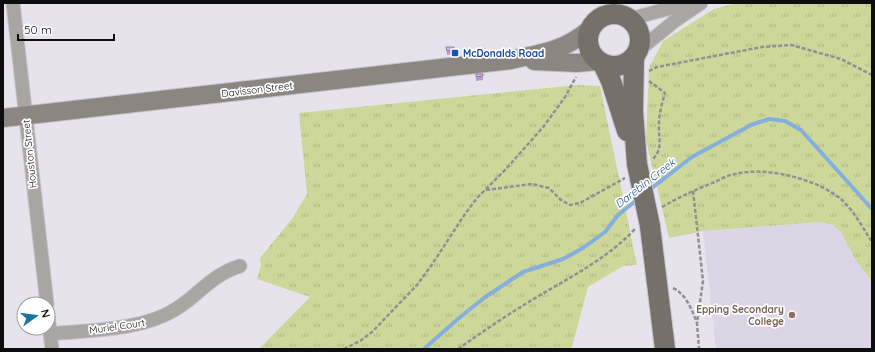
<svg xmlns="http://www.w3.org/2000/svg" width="875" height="352" viewBox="0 0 875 352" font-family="Quicksand,sans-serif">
<defs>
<pattern id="park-tufts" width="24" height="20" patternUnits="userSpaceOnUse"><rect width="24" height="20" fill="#ccd799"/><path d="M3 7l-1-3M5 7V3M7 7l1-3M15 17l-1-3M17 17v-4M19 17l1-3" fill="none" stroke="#aeb783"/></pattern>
</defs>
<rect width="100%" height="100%" fill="#e7e3ed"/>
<path fill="#dcd5e5" d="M 821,222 L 833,225 L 841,232 L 872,281 L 872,349 L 716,349 L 703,231 Z"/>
<path fill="url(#park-tufts)" d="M 737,3 L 872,3 L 872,281 L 857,262 L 841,232 L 833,225 L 821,222 L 703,231 L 669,238 L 646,140 L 649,68 L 663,41 L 714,9 Z
M 577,85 L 600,86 L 637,265 L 623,266 L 588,287 L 572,347 L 569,349 L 259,349 L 310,297 L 257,279 L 261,265 L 260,258 L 292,219 L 307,194 L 299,113 Z"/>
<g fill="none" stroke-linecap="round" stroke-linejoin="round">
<path stroke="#86afdf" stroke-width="4" d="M 648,191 L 692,157 L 751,125 L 769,119 L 785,121 L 801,130 L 872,209
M 424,349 L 459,318 L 484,298 L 523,272 L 563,259 L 583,248 L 605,232 L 618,215 L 638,199"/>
<g stroke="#c4c1c9" stroke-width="15">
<path id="street" d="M 13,3 L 47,304
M 630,19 L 689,3
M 639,50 L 676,20 L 701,3
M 48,316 L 52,349
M 50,334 C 90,330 141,331 176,309 C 200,294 211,275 240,266"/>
</g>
<g stroke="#c4c1c9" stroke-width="20">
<path id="secondary" d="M 534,61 L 577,63 L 598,61
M 3,118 L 511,60 C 543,53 564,51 590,29"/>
</g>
<g stroke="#c4c1c9" stroke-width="22">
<path id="primary" d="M588 40a26 26 0 1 1 52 0a26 26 0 1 1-52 0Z
M 634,58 L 633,111 L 637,164
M 603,64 L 611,81 L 627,131
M 650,226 L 665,349"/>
</g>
<path stroke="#918e95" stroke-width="2.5" stroke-dasharray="4 2" stroke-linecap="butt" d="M 649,71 L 657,67 L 762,47 L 791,45 L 841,59 L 872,75
M 649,81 L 665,93 C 662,103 659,114 659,124 C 658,139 664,148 652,160
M 486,190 L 532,184 L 549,188 L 561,200 L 570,205 L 580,203 L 625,178
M 693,191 L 703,281 L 697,323 L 699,349
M 662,207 C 679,197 697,189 715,182 C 721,179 728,175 735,174 C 766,166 818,179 842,200 C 854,211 863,228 872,242
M 673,288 C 686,294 692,310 697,323
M 344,349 L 360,341 L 372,332 L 417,285 L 431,266 L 465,214 L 477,198 L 506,169 L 544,126 L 565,97 L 576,77
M 458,349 C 482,332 507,315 532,300 C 568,278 606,260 635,229"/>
<use href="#street" stroke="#a8a5a2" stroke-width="13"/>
<use href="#secondary" stroke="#8b8681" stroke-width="18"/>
<use href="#primary" stroke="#76706a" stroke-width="20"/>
<g stroke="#c4c1c9" stroke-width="22" stroke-linecap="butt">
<path id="primary-bridge" d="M 637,164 L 650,226"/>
</g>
<use href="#primary-bridge" stroke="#76706a" stroke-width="20"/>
</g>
<path fill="#b49dcd" d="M 446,47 L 454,47 L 454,54 L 447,55 Z
M 476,74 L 483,76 L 483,80 L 476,81 Z"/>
<path fill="#d1b6ee" stroke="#927fa7" d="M 446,47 L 454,47 L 454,50 L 447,51 Z
M 476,74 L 483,74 L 483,76 L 476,77 Z"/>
<rect fill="#1a4fb4" stroke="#fff" stroke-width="1.5" x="451" y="49" width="8" height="8" rx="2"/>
<circle fill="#8d6e63" stroke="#fff" stroke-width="1.5" cx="792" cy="315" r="4"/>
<g text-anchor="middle" stroke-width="3.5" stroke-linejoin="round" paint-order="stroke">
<g font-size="10" font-weight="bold" fill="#164399" stroke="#fff" text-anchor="start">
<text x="463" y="57">McDonalds Road</text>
</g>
<g font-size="10" fill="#0d0c0f" stroke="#fff">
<text transform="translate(257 89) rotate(-7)" y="4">Davisson Street</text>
<text transform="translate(29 154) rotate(-96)" y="4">Houston Street</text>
<text transform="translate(117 326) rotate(-8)" y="4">Muriel Court</text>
</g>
<g font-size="10" font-weight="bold" fill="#785e54" stroke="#fff" text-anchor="end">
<text x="784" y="313">Epping Secondary<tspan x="784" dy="12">College</tspan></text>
</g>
<g font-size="11" font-style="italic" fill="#134e88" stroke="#fff">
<text transform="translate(645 183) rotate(-38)" y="4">Darebin Creek</text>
</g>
</g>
<rect width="875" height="352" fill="none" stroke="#0d0c0f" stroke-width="8"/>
<g transform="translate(36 316) rotate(76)"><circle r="19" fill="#ffffff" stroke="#9e9e9f"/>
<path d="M0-3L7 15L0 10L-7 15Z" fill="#1674a2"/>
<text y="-6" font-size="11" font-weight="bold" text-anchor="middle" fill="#0d0c0f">N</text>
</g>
<path d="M18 34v6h96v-6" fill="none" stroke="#0d0c0f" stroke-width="2"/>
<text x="24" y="34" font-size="12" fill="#0d0c0f" stroke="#ffffff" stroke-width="3" paint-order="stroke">50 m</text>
</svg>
